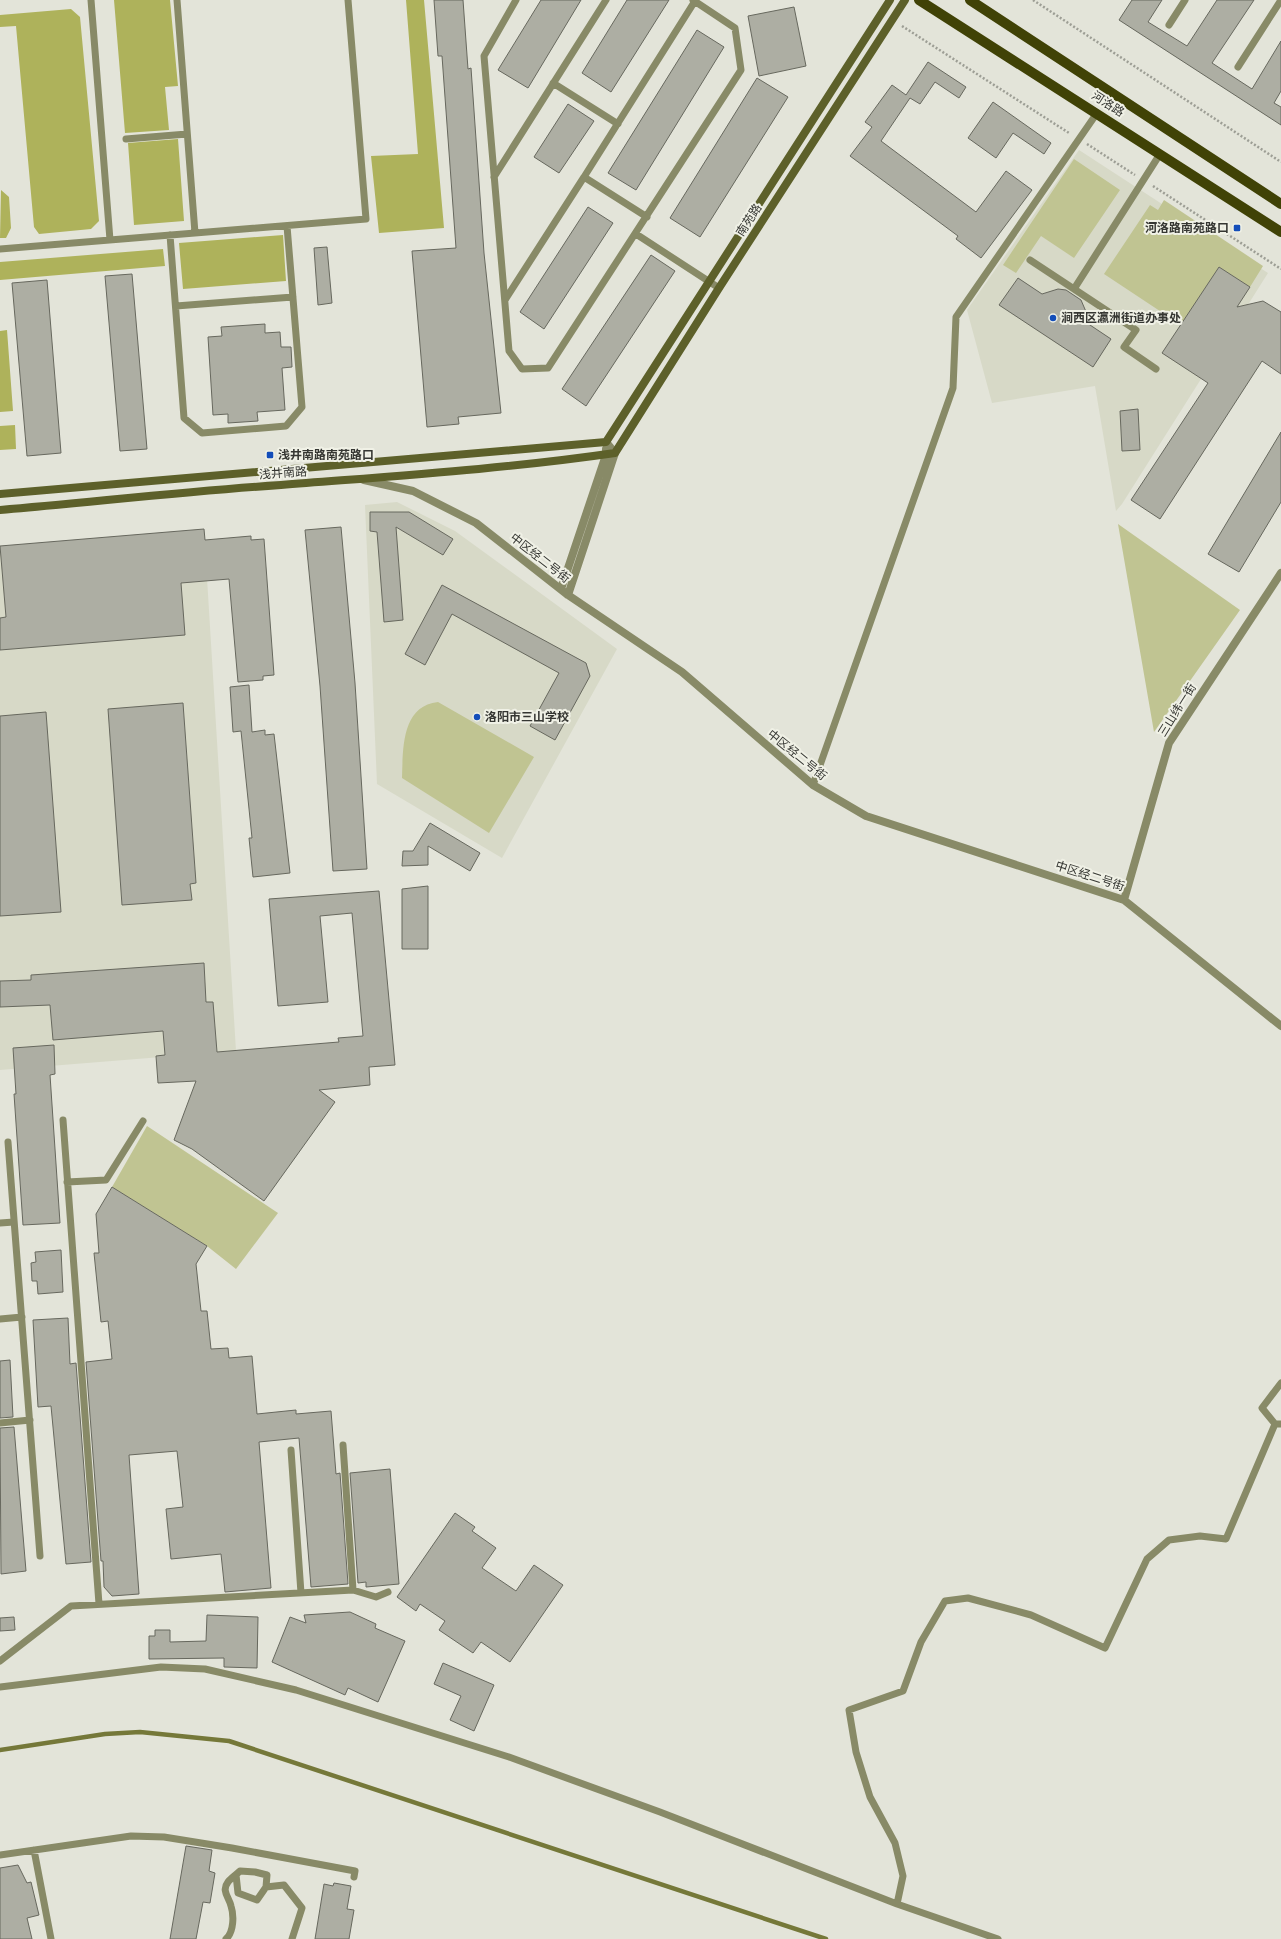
<svg xmlns="http://www.w3.org/2000/svg" width="1281" height="1939" viewBox="0 0 1281 1939" font-family="Manrope,'Noto Sans SC',sans-serif">
<rect width="100%" height="100%" fill="#e3e4d9"/>
<path fill="#d7d9c7" d="M 1079,150 L 1268,273 L 1122,504 L 1116,511 L 1095,386 L 992,403 L 967,310 Z
M 397,502 L 455,531 L 617,649 L 502,858 L 377,784 L 365,505 Z
M 204,529 L 236,1051 L 0,1070 L 0,550 Z"/>
<path fill="#c0c492" d="M 1074,159 L 1120,190 L 1074,258 L 1041,236 L 1016,273 L 1003,265 Z
M 1164,200 L 1263,266 L 1250,287 L 1219,267 L 1181,325 L 1104,274 L 1150,205 L 1158,210 Z
M 1118,524 L 1240,610 L 1154,732 Z
M 438,702 L 534,757 L 489,833 L 402,778 C 403,750 401,706 438,702 Z
M 147,1126 L 278,1213 L 236,1269 L 207,1246 L 112,1187 Z"/>
<path fill="#aeb25b" d="M 114,0 L 170,0 L 178,86 L 165,87 L 169,130 L 125,133 Z
M 406,0 L 424,0 L 444,228 L 379,233 L 371,156 L 418,154 Z
M 71,9 L 80,17 L 99,221 L 91,229 L 39,234 L 34,227 L 16,26 L 0,27 L 0,15 Z
M 178,139 L 184,221 L 134,225 L 128,143 Z
M 1,190 L 9,197 L 11,228 L 6,238 L 0,238 Z
M 283,235 L 286,281 L 183,289 L 179,243 Z
M 163,249 L 165,266 L 0,280 L 0,262 Z
M 7,330 L 13,411 L 0,412 L 0,331 Z
M 15,425 L 16,449 L 0,450 L 0,426 Z"/>
<g fill="none" stroke-linecap="round" stroke-linejoin="round">
<path stroke="#757839" stroke-width="4.5" d="M 0,1750 L 105,1734 L 140,1732 L 229,1741 L 826,1939"/>
</g>
<path fill="#adaea3" stroke="#67685e" d="M 434,0 L 463,0 L 468,69 L 471,68 L 484,253 L 501,413 L 458,417 L 459,424 L 427,427 L 412,251 L 456,248 L 442,56 L 438,56 Z
M 541,0 L 581,0 L 528,88 L 498,70 Z
M 627,0 L 669,0 L 611,92 L 582,73 Z
M 1132,0 L 1162,0 L 1148,22 L 1187,46 L 1217,0 L 1254,0 L 1212,63 L 1252,89 L 1281,41 L 1281,91 L 1274,103 L 1281,107 L 1281,125 L 1119,20 Z
M 794,7 L 806,66 L 759,76 L 748,16 Z
M 697,30 L 724,47 L 636,190 L 608,173 Z
M 928,62 L 966,87 L 959,98 L 935,82 L 920,104 L 910,98 L 881,141 L 976,212 L 1006,171 L 1032,190 L 981,258 L 956,239 L 958,236 L 850,156 L 872,127 L 865,122 L 892,85 L 906,95 Z
M 757,78 L 788,97 L 700,237 L 670,218 Z
M 993,102 L 1051,143 L 1044,154 L 1013,133 L 996,158 L 968,138 Z
M 568,104 L 594,121 L 559,173 L 534,157 Z
M 588,207 L 613,223 L 544,329 L 520,312 Z
M 327,247 L 332,303 L 318,305 L 314,248 Z
M 651,255 L 675,271 L 586,406 L 562,389 Z
M 1219,267 L 1250,287 L 1237,307 L 1263,301 L 1281,312 L 1281,374 L 1262,361 L 1160,519 L 1131,500 L 1208,383 L 1162,353 Z
M 132,274 L 147,449 L 120,451 L 105,276 Z
M 1018,278 L 1042,294 L 1058,289 L 1066,290 L 1081,300 L 1087,314 L 1087,323 L 1111,339 L 1093,367 L 999,305 Z
M 47,280 L 61,453 L 27,456 L 12,283 Z
M 265,324 L 265,333 L 280,332 L 281,347 L 291,347 L 292,367 L 282,368 L 285,410 L 257,412 L 258,421 L 228,423 L 228,414 L 213,415 L 208,337 L 222,336 L 221,327 Z
M 1138,409 L 1140,450 L 1122,451 L 1120,411 Z
M 1281,432 L 1281,502 L 1239,572 L 1208,554 Z
M 370,512 L 409,512 L 453,539 L 443,555 L 396,527 L 403,620 L 384,622 L 377,532 L 370,531 Z
M 341,527 L 355,683 L 367,869 L 333,871 L 320,686 L 305,530 Z
M 204,529 L 205,540 L 251,536 L 251,540 L 264,539 L 274,675 L 263,676 L 263,680 L 238,682 L 229,579 L 181,583 L 185,635 L 0,650 L 0,618 L 6,617 L 0,546 Z
M 442,585 L 586,663 L 590,676 L 555,740 L 530,726 L 559,673 L 452,614 L 425,665 L 405,654 Z
M 249,685 L 252,732 L 265,730 L 265,735 L 274,734 L 290,873 L 253,877 L 249,838 L 252,838 L 241,731 L 233,732 L 230,687 Z
M 183,703 L 196,883 L 190,884 L 192,900 L 122,905 L 108,709 Z
M 46,712 L 61,912 L 0,916 L 0,716 Z
M 430,823 L 480,853 L 470,871 L 428,846 L 428,865 L 402,866 L 403,851 L 413,851 Z
M 428,886 L 428,949 L 402,949 L 402,889 Z
M 379,891 L 395,1065 L 369,1067 L 370,1085 L 319,1090 L 335,1102 L 264,1201 L 192,1149 L 174,1140 L 196,1081 L 158,1083 L 156,1056 L 165,1055 L 163,1031 L 53,1040 L 50,1005 L 0,1007 L 0,981 L 31,980 L 31,975 L 204,963 L 206,1002 L 213,1002 L 217,1052 L 339,1042 L 338,1038 L 363,1036 L 352,913 L 320,916 L 328,1002 L 278,1006 L 269,899 Z
M 54,1045 L 55,1074 L 50,1075 L 60,1223 L 23,1225 L 14,1094 L 16,1094 L 13,1048 Z
M 112,1187 L 207,1246 L 196,1264 L 201,1311 L 207,1311 L 211,1349 L 228,1348 L 229,1358 L 252,1356 L 257,1414 L 296,1410 L 296,1414 L 331,1411 L 336,1474 L 340,1473 L 348,1584 L 311,1587 L 299,1438 L 259,1442 L 271,1588 L 225,1592 L 221,1554 L 171,1559 L 166,1509 L 183,1507 L 177,1451 L 129,1455 L 139,1594 L 112,1596 L 104,1587 L 103,1561 L 101,1561 L 86,1362 L 112,1359 L 108,1321 L 101,1322 L 94,1253 L 99,1253 L 96,1214 Z
M 61,1250 L 63,1292 L 38,1294 L 37,1281 L 32,1281 L 31,1263 L 36,1262 L 35,1252 Z
M 68,1318 L 70,1364 L 76,1363 L 91,1562 L 66,1564 L 51,1406 L 38,1407 L 33,1320 Z
M 10,1360 L 13,1417 L 0,1418 L 0,1361 Z
M 14,1427 L 26,1571 L 1,1574 L 0,1428 Z
M 390,1469 L 399,1584 L 366,1587 L 366,1582 L 358,1583 L 350,1473 Z
M 455,1513 L 475,1527 L 472,1531 L 496,1548 L 482,1568 L 516,1591 L 534,1565 L 563,1585 L 510,1662 L 481,1642 L 473,1653 L 439,1630 L 445,1621 L 420,1604 L 416,1611 L 397,1597 Z
M 350,1612 L 376,1624 L 375,1628 L 405,1641 L 378,1702 L 348,1688 L 345,1695 L 272,1662 L 290,1617 L 306,1623 L 304,1615 Z
M 207,1615 L 258,1617 L 257,1668 L 224,1667 L 224,1658 L 149,1659 L 149,1636 L 155,1636 L 155,1630 L 170,1630 L 170,1642 L 206,1641 Z
M 14,1617 L 15,1630 L 0,1631 L 0,1618 Z
M 443,1663 L 494,1685 L 474,1731 L 450,1720 L 461,1696 L 434,1684 Z
M 186,1846 L 212,1850 L 209,1871 L 215,1873 L 210,1903 L 203,1902 L 196,1939 L 170,1939 Z
M 18,1865 L 27,1883 L 31,1882 L 39,1915 L 27,1918 L 32,1939 L 0,1939 L 0,1868 Z
M 334,1883 L 351,1886 L 347,1909 L 354,1910 L 349,1939 L 315,1939 L 324,1884 L 333,1886 Z"/>
<g fill="none" stroke-linecap="round" stroke-linejoin="round">
<path stroke="#9d9e95" stroke-width="2.5" stroke-dasharray="2 2" stroke-linecap="butt" d="M 1033,0 L 1281,162
M 902,26 L 1069,133
M 1087,144 L 1135,175
M 1153,186 L 1281,269"/>
<path stroke="#888a67" stroke-width="7" d="M 91,0 L 110,240
M 177,0 L 195,233
M 516,0 L 484,56 L 509,351 L 522,369 L 548,368 L 741,70 L 735,28 L 693,0
M 1169,25 L 1185,0
M 1238,67 L 1281,0
M 553,83 L 618,124
M 126,139 L 187,134
M 494,177 L 606,0
M 647,217 L 584,177 L 695,1
M 636,234 L 719,288
M 170,235 L 184,418 L 202,433 L 286,426 L 302,407 L 287,226
M 0,249 L 366,219 L 348,0
M 1030,260 L 1074,289 L 1160,154
M 1074,289 L 1136,330 L 1124,347 L 1156,369
M 505,300 L 584,177
M 176,306 L 293,297
M 813,785 L 953,388 L 956,317 L 1097,113
M 63,1120 L 99,1604
M 8,1142 L 40,1556
M 67,1182 L 106,1180 L 143,1121
M 0,1223 L 14,1222
M 0,1319 L 22,1317
M 1281,1383 L 1262,1408 L 1275,1424 L 1281,1424
M 0,1423 L 30,1420
M 343,1445 L 353,1590
M 291,1450 L 301,1593
M 0,1661 L 71,1606 L 353,1590 L 376,1597 L 388,1592
M 0,1687 L 161,1667 L 205,1669 L 296,1690 L 509,1757 L 660,1812 L 897,1904 L 903,1876 L 895,1843 L 870,1797 L 856,1752 L 849,1710 L 903,1691 L 921,1642 L 945,1601 L 968,1598 L 1031,1615 L 1105,1648 L 1147,1559 L 1169,1540 L 1200,1536 L 1226,1539 L 1275,1424
M 34,1850 L 51,1939
M 0,1855 L 131,1836 L 164,1837 L 232,1848 L 355,1871 L 354,1877
M 266,1887 L 284,1885 L 302,1908 L 292,1939
M 897,1904 L 998,1939
M 226,1939 C 234,1932 234,1915 231,1906 C 229,1897 221,1891 228,1882 C 231,1878 236,1875 240,1871 L 255,1872 L 267,1875 L 266,1887 L 257,1900 L 238,1893 L 236,1875"/>
<path stroke="#888a67" stroke-width="8" d="M 364,480 L 413,491 L 476,523 L 568,595 L 682,672 L 813,785 L 866,816 L 1124,900 L 1281,1026
M 561,589 L 606,455 L 606,449
M 568,595 L 615,453 L 606,442
M 1124,900 L 1169,743 L 1281,573"/>
<path stroke="#5d602a" stroke-width="8" d="M 0,494 L 606,442 L 890,0
M 0,510 C 94,502 188,491 281,485 C 393,476 505,469 615,453 L 719,288 L 905,0"/>
<path stroke="#404206" stroke-width="10" d="M 919,0 L 1281,232
M 970,0 L 1281,204"/>
</g>
<g fill="#134db9" stroke="#f0f1e6" stroke-width="1.5">
<rect x="1233" y="224" width="8" height="8" rx="2"/>
<circle cx="1053" cy="318" r="4"/>
<rect x="266" y="451" width="8" height="8" rx="2"/>
<circle cx="477" cy="717" r="4"/>
</g>
<g text-anchor="middle" stroke-width="4" stroke-linejoin="round" paint-order="stroke">
<g font-size="12" fill="#353632" stroke="#f0f1e6">
<text transform="translate(1108 104) rotate(33)" y="4">河洛路</text>
<text transform="translate(749 220) rotate(-57)" y="4">南苑路</text>
<text transform="translate(283 473) rotate(-4)" y="4">浅井南路</text>
<text transform="translate(540 558) rotate(38)" y="4">中区经二号街</text>
<text transform="translate(1177 710) rotate(-58)" y="4">三山纬一街</text>
<text transform="translate(797 755) rotate(39)" y="4">中区经二号街</text>
<text transform="translate(1090 876) rotate(18)" y="4">中区经二号街</text>
</g>
<g font-size="12" font-weight="bold" fill="#353632" stroke="#f0f1e6" text-anchor="start">
<text x="1229" y="232" text-anchor="end">河洛路南苑路口</text>
<text x="1061" y="322">涧西区瀛洲街道办事处</text>
<text x="278" y="459">浅井南路南苑路口</text>
<text x="485" y="721">洛阳市三山学校</text>
</g>
</g>
</svg>
